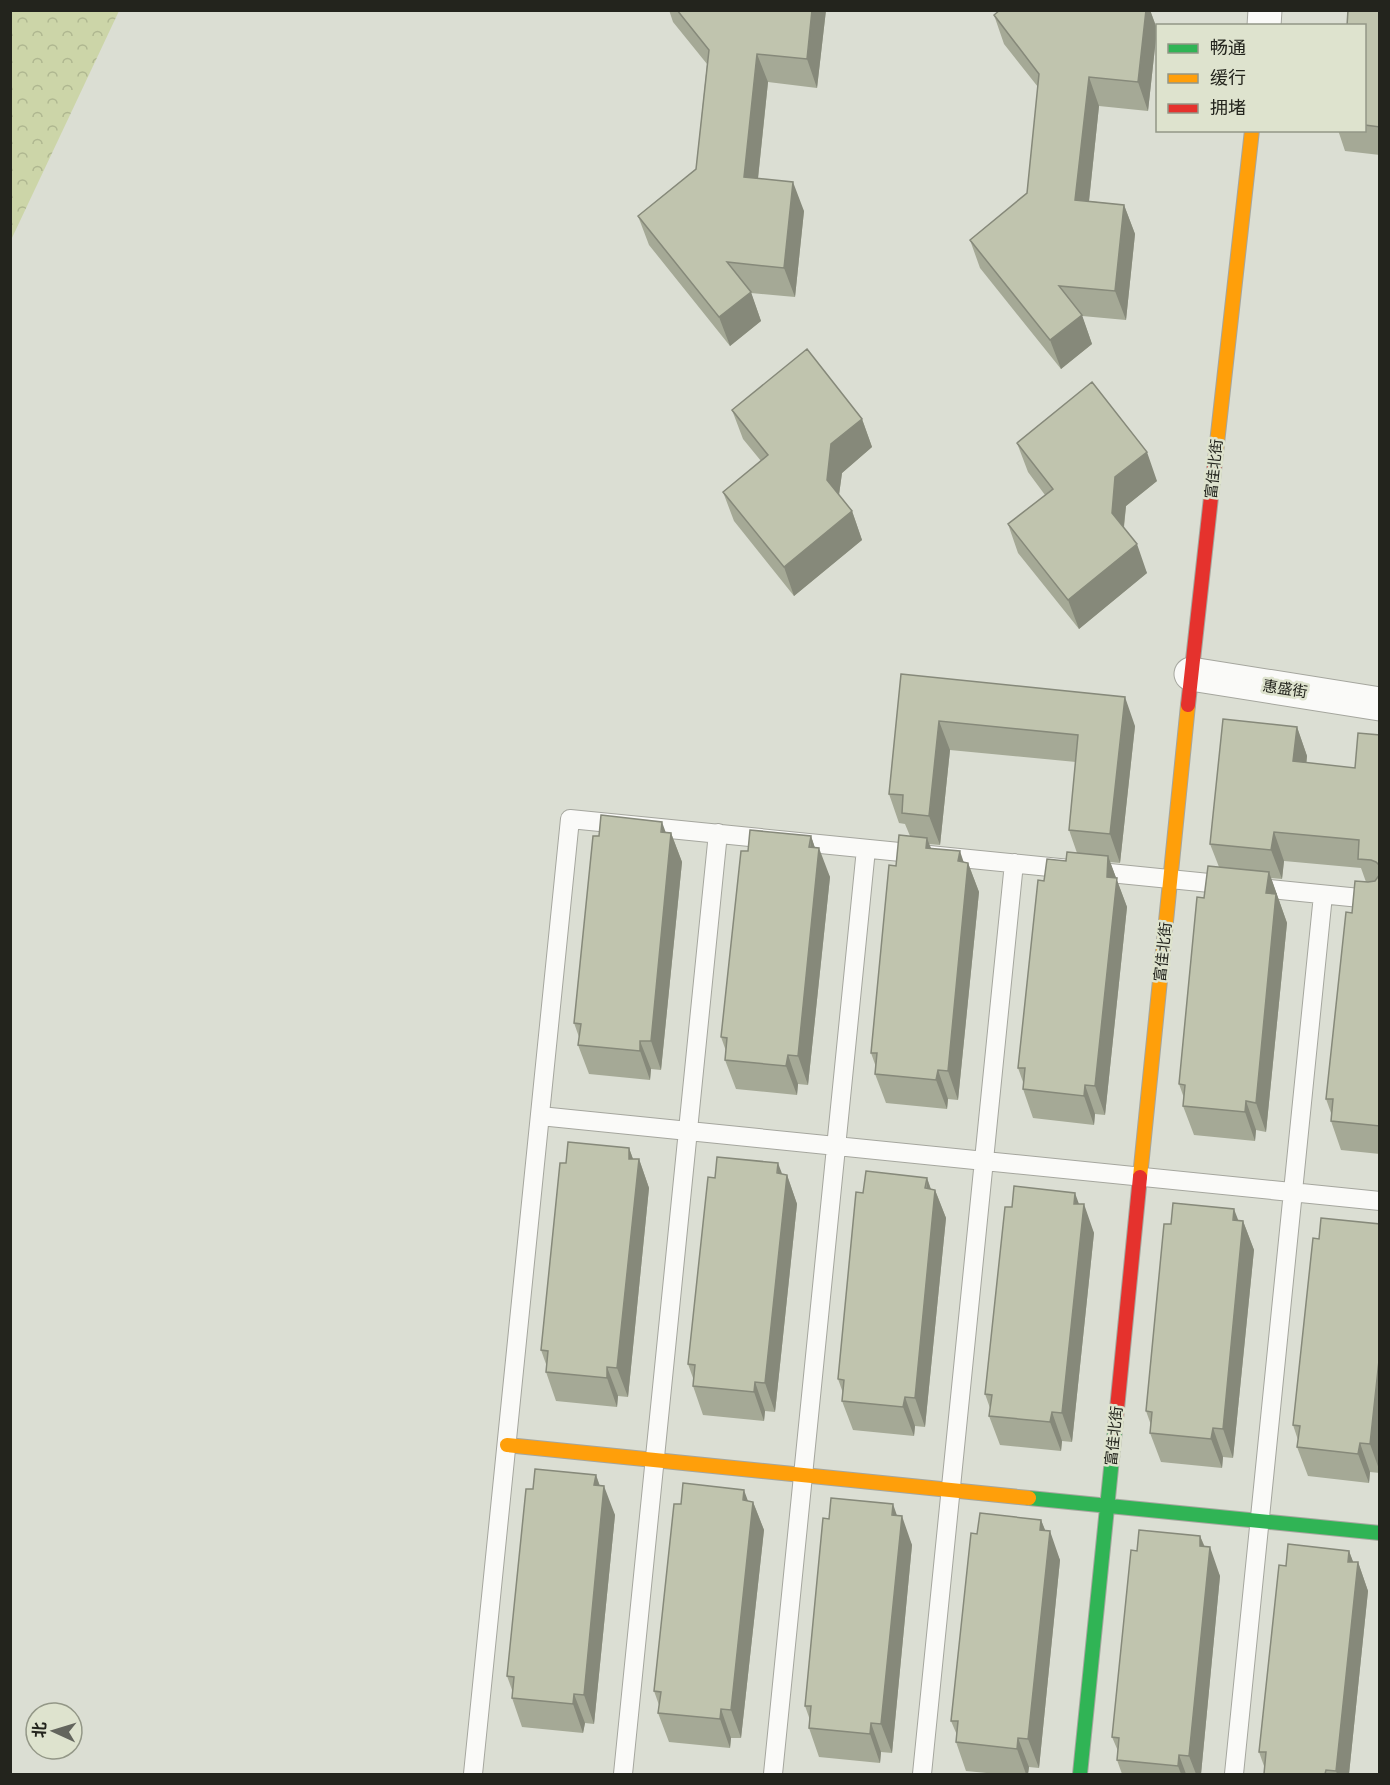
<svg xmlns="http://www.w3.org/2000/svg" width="1390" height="1785" viewBox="0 0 1390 1785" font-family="'Playfair Display','Noto Sans SC',serif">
<defs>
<pattern id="forest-crowns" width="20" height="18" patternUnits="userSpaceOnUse" patternTransform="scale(1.5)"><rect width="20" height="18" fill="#ccd5a8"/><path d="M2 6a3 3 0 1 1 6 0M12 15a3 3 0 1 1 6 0" fill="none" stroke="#afb790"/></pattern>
</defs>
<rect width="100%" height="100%" fill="#dbded3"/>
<path fill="url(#forest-crowns)" d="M 11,10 L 119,11 L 11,240 L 10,11 Z"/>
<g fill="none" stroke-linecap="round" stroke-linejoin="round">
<g stroke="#a5a69e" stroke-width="20">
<path id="lane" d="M 540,1116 L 1380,1201
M 473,1774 L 570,819 L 1380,900
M 623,1774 L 718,833
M 773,1774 L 866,849
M 922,1774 L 1014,863
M 1234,1774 L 1323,895"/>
</g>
<g stroke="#a5a69e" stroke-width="35">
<path id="street" d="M 1264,26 L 1265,10
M 1191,674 L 1380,704"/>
</g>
<g stroke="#a5a69e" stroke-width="16">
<path id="fast" d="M 1029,1498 L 1380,1533
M 1080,1774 L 1115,1429"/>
</g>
<g stroke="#a5a69e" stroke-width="16">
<path id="slow" d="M 1216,452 L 1252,130
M 1140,1177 L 1188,705
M 507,1445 L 1029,1498"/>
</g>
<g stroke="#a5a69e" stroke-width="16">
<path id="jam" d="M 1188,705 L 1216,452
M 1115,1429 L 1140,1177"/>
</g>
<use href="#lane" stroke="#fafaf8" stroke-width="18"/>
<use href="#street" stroke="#fafaf8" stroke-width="33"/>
<use href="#fast" stroke="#30b455" stroke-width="14"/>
<use href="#slow" stroke="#ff9f0a" stroke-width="14"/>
<use href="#jam" stroke="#e5322d" stroke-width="14"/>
</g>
<path fill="#a5a996" d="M 669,10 L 826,10 L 817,88 L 768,82 L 758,179 L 804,211 L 795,297 L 751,293 L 761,321 L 730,346 L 649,245 L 638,216 L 696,169 L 707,64 L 673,22 Z
M 1000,10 L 1150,10 L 1157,29 L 1148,111 L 1099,106 L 1089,201 L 1124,205 L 1135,234 L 1126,320 L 1082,316 L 1092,344 L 1061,369 L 980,268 L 970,240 L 1027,193 L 1038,87 L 1004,44 L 994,15 Z
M 1380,10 L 1380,155 L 1345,151 L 1338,130 L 1365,130 L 1365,26 Z
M 732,410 L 862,419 L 872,447 L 842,473 L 839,495 L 852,511 L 862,540 L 794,596 L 734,521 L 723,492 L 761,461 L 743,439 Z
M 1017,443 L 1157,481 L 1126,506 L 1124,528 L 1147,573 L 1079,629 L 1018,553 L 1008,524 L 1045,495 L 1028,472 Z
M 901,674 L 1135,726 L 1120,863 L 1110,862 L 1127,907 L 1105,1115 L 1095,1114 L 1094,1125 L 1033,1118 L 1023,1089 L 1023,1082 L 1018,1068 L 1044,881 L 1066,861 L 1077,853 L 1069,830 L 1076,762 L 950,750 L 940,845 L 929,844 L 931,848 L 964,862 L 968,863 L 979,892 L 958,1100 L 948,1099 L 947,1109 L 886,1103 L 875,1074 L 876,1067 L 871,1053 L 896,866 L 910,836 L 905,824 L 899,823 L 889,794 Z
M 1297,727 L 1307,756 L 1306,763 L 1355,768 L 1380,735 L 1380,1154 L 1341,1150 L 1331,1121 L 1331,1113 L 1326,1099 L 1352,913 L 1366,882 L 1361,868 L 1284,861 L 1282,879 L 1271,878 L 1287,923 L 1266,1132 L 1256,1130 L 1255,1141 L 1194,1135 L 1183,1106 L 1184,1098 L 1179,1084 L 1204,898 L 1219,867 L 1210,844 Z
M 666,832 L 671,833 L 682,862 L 661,1070 L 651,1069 L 650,1080 L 589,1074 L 578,1045 L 579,1037 L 574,1023 L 599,836 Z
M 811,836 L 815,848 L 830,877 L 808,1085 L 798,1084 L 797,1095 L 736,1089 L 725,1060 L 726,1051 L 721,1037 L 748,851 Z
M 629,1148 L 633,1159 L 639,1159 L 649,1188 L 628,1397 L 618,1396 L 617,1407 L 556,1401 L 546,1372 L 546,1364 L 541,1350 L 566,1163 Z
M 782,1174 L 787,1175 L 797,1204 L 775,1412 L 765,1411 L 764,1421 L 703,1415 L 693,1386 L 693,1378 L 688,1364 L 715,1178 Z
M 927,1178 L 931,1189 L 935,1190 L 946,1218 L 925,1427 L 915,1426 L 914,1436 L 853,1430 L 842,1401 L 843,1393 L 838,1379 L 863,1193 Z
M 1079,1204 L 1094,1233 L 1072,1442 L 1062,1441 L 1061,1451 L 1000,1445 L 989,1416 L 990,1408 L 985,1394 L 1012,1207 Z
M 1238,1220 L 1243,1221 L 1254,1250 L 1233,1458 L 1223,1457 L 1222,1468 L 1161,1462 L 1150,1433 L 1151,1425 L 1146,1411 L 1171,1224 Z
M 1380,1224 L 1380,1473 L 1370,1472 L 1369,1483 L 1308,1476 L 1297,1447 L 1298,1440 L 1293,1425 L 1319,1239 Z
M 596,1475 L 600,1486 L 615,1515 L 594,1724 L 585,1723 L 583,1733 L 522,1727 L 512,1698 L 512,1690 L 507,1676 L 533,1489 Z
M 748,1501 L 753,1502 L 764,1530 L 741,1738 L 731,1738 L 730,1748 L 669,1742 L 658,1713 L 659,1705 L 654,1691 L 681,1504 Z
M 897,1515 L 912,1545 L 892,1753 L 881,1752 L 880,1763 L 819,1757 L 809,1728 L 810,1720 L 805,1706 L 829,1519 Z
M 1041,1520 L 1045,1530 L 1060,1560 L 1039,1768 L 1029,1767 L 1028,1774 L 997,1774 L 966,1771 L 956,1742 L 957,1735 L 951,1721 L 977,1534 Z
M 1200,1536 L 1205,1547 L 1220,1576 L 1201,1774 L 1122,1774 L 1117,1760 L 1118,1751 L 1112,1737 Z
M 1349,1551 L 1353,1562 L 1358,1562 L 1368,1591 L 1349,1774 L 1264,1774 L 1264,1766 L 1259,1752 L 1286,1566 Z"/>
<path fill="#86897a" d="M 812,10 L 826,10 L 817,88 L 807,59 Z
M 1146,10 L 1150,10 L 1157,29 L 1148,111 L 1138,82 Z
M 757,54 L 768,82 L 755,206 L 744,177 Z
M 1089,77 L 1099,106 L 1086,229 L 1075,200 Z
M 793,182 L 804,211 L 795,297 L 784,268 Z
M 1124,205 L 1135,234 L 1126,320 L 1115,291 Z
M 751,292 L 761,321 L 730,346 L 719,317 Z
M 1082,315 L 1092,344 L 1061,369 L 1050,340 Z
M 862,419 L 872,447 L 842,473 L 837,509 L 827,480 L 831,444 Z
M 1147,452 L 1157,481 L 1126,506 L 1122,542 L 1112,513 L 1115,477 Z
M 852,511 L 862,540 L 794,596 L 784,567 Z
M 1137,544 L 1147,573 L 1079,629 L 1068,600 Z
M 1125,697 L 1135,726 L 1120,863 L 1110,834 Z
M 939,721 L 950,750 L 940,845 L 929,816 Z
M 1297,727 L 1307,756 L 1304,790 L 1293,761 Z
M 662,822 L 670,844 L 671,833 L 682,862 L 661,1070 L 651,1041 Z
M 1274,832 L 1284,861 L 1282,879 L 1271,850 Z
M 811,836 L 818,857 L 819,848 L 830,877 L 808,1085 L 798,1056 Z
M 927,838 L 938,867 L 926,848 Z
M 960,851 L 967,872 L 968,863 L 979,892 L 958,1100 L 948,1071 L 958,861 Z
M 1108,856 L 1127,907 L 1105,1115 L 1095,1086 Z
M 1269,872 L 1287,923 L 1266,1132 L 1256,1103 L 1266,893 Z
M 640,1041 L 651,1069 L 650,1080 L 640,1051 Z
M 788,1055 L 798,1084 L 797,1095 L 786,1066 Z
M 938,1070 L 948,1099 L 947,1109 L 936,1080 Z
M 1085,1085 L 1095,1114 L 1094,1125 L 1084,1096 Z
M 1246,1101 L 1256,1130 L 1255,1141 L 1245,1112 Z
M 629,1148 L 637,1170 L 639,1159 L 649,1188 L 628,1397 L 617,1368 Z
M 778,1163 L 786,1184 L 787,1175 L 797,1204 L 775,1412 L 765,1383 Z
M 927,1178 L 934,1199 L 935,1190 L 946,1218 L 925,1427 L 915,1398 Z
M 1075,1193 L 1083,1215 L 1084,1204 L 1094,1233 L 1072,1442 L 1062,1413 Z
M 1234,1209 L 1242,1230 L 1243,1221 L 1254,1250 L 1233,1458 L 1223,1429 Z
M 1380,1351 L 1380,1472 L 1370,1444 Z
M 607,1367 L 618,1396 L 617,1407 L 607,1378 Z
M 755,1382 L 765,1411 L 764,1421 L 754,1392 Z
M 905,1397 L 915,1426 L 914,1436 L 903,1407 Z
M 1052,1412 L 1062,1441 L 1061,1451 L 1050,1422 Z
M 1213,1428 L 1223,1457 L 1222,1468 L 1211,1439 Z
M 1360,1443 L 1370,1472 L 1369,1483 L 1358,1454 Z
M 596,1475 L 603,1496 L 604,1486 L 615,1515 L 594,1724 L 584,1695 L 594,1485 Z
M 744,1490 L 752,1512 L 753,1502 L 764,1530 L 741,1738 L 731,1710 Z
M 893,1504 L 901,1527 L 902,1516 L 912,1545 L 892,1753 L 881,1724 Z
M 1041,1520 L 1049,1540 L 1050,1531 L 1060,1560 L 1039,1768 L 1028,1739 Z
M 1200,1536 L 1209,1558 L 1210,1547 L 1220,1576 L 1201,1774 L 1196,1774 L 1189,1756 Z
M 1349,1551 L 1357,1572 L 1358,1562 L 1368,1591 L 1349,1774 L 1337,1774 L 1336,1771 Z
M 574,1694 L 585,1723 L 583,1733 L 573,1704 Z
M 721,1709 L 731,1738 L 730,1748 L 720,1719 Z
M 871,1723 L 881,1752 L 880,1763 L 870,1734 Z
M 1018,1738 L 1029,1767 L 1028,1774 L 1026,1774 L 1017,1749 Z
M 1179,1755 L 1186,1774 L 1181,1774 L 1178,1766 Z"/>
<path fill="#c0c4ae" stroke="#86897a" stroke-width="1.5" d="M 677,10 L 812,10 L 807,59 L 757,54 L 744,177 L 793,182 L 784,268 L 727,262 L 751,292 L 719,317 L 638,216 L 696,169 L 709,50 Z
M 1000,10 L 1146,10 L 1138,82 L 1089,77 L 1075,200 L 1124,205 L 1115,291 L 1059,286 L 1082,315 L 1050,340 L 970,240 L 1027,193 L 1039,74 L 994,15 Z
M 1348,10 L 1380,10 L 1380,127 L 1365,125 L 1365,26 L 1347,26 Z
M 807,349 L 862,419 L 831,444 L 827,480 L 852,511 L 784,567 L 723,492 L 768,455 L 732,410 Z
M 1092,382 L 1147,452 L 1115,477 L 1112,513 L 1137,544 L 1068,600 L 1008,524 L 1053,489 L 1017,443 Z
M 901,674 L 1125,697 L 1110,834 L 1069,830 L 1078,735 L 939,721 L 929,816 L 902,813 L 903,795 L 889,794 Z
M 1223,719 L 1297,727 L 1293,761 L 1355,768 L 1358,733 L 1380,735 L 1380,866 L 1376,862 L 1371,860 L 1358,859 L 1359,840 L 1274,832 L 1271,850 L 1210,844 Z
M 601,815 L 662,822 L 661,832 L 671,833 L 651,1041 L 640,1041 L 640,1051 L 578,1045 L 581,1024 L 574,1023 L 593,836 L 599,836 Z
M 750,830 L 811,836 L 809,847 L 819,848 L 798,1056 L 788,1055 L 786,1066 L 725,1060 L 727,1038 L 721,1037 L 741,851 L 748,851 Z
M 899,835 L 927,838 L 926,848 L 960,851 L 958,861 L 968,863 L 948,1071 L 938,1070 L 936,1080 L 875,1074 L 877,1053 L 871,1053 L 889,865 L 896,866 Z
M 1067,852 L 1108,856 L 1107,877 L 1117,878 L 1095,1086 L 1085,1085 L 1084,1096 L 1023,1089 L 1025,1068 L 1018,1068 L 1038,880 L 1044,881 L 1047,859 L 1066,861 Z
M 1208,866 L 1269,872 L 1266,893 L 1276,894 L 1256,1103 L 1246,1101 L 1245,1112 L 1183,1106 L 1185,1085 L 1179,1084 L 1197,897 L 1204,898 Z
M 1380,874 L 1380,1126 L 1331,1121 L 1333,1099 L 1326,1099 L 1346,912 L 1352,913 L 1355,881 L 1368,882 L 1375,881 Z
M 568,1142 L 629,1148 L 629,1159 L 639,1159 L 617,1368 L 607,1367 L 607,1378 L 546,1372 L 548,1351 L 541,1350 L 560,1163 L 566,1163 Z
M 717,1157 L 778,1163 L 777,1173 L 787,1175 L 765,1383 L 755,1382 L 754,1392 L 693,1386 L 695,1365 L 688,1364 L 708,1177 L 715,1178 Z
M 866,1171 L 927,1178 L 925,1188 L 935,1190 L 915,1398 L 905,1397 L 903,1407 L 842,1401 L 844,1380 L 838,1379 L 856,1192 L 863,1193 Z
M 1014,1186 L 1075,1193 L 1074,1204 L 1084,1204 L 1062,1413 L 1052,1412 L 1050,1422 L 989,1416 L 992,1395 L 985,1394 L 1005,1207 L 1012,1207 Z
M 1173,1203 L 1234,1209 L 1233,1220 L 1243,1221 L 1223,1429 L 1213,1428 L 1211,1439 L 1150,1433 L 1152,1412 L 1146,1411 L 1164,1224 L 1171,1224 Z
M 1321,1218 L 1380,1224 L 1380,1351 L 1370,1444 L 1360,1443 L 1358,1454 L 1297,1447 L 1300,1426 L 1293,1425 L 1313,1238 L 1319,1239 Z
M 535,1469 L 596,1475 L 594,1485 L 604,1486 L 584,1695 L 574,1694 L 573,1704 L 512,1698 L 514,1677 L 507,1676 L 526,1489 L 533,1489 Z
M 683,1483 L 744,1490 L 743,1500 L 753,1502 L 731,1710 L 721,1709 L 720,1719 L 658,1713 L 661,1692 L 654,1691 L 674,1504 L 681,1504 Z
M 831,1498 L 893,1504 L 892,1515 L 902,1516 L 881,1724 L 871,1723 L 870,1734 L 809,1728 L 811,1706 L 805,1706 L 823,1518 L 829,1519 Z
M 980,1513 L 1041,1520 L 1040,1530 L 1050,1531 L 1028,1739 L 1018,1738 L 1017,1749 L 956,1742 L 958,1721 L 951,1721 L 971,1533 L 977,1534 Z
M 1139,1530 L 1200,1536 L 1200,1546 L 1210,1547 L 1189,1756 L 1179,1755 L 1178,1766 L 1117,1760 L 1119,1738 L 1112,1737 L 1131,1550 L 1137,1551 Z
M 1288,1544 L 1349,1551 L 1348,1562 L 1358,1562 L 1336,1771 L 1326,1770 L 1325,1774 L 1264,1774 L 1266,1752 L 1259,1752 L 1279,1565 L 1286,1566 Z"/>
<g text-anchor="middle" stroke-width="5" stroke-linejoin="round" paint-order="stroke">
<g font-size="15" fill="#23241d" stroke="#dee3ce">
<text transform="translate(1214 469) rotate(-84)" y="5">富佳北街</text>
<text transform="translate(1285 689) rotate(9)" y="5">惠盛街</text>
<text transform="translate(1163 952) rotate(-84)" y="5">富佳北街</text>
<text transform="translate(1114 1436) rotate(-84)" y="5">富佳北街</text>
</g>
</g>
<rect width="1390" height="1785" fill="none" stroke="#23241d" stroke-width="24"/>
<rect x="1156" y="24" width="210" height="108" fill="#dee3ce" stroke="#939787" stroke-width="1.5"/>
<rect x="1168" y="44" width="30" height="9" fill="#30b455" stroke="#939787" stroke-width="1.5"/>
<text x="1210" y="54" font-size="18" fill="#23241d">畅通</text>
<rect x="1168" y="74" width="30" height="9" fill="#ff9f0a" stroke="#939787" stroke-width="1.5"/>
<text x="1210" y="84" font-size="18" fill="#23241d">缓行</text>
<rect x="1168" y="104" width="30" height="9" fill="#e5322d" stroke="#939787" stroke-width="1.5"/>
<text x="1210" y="114" font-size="18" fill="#23241d">拥堵</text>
<g transform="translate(54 1731) rotate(274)"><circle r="28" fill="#dee3ce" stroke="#939787" stroke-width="1.5"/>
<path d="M0-4.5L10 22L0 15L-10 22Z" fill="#63655d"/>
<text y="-9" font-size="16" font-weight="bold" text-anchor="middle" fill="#23241d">北</text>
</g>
</svg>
